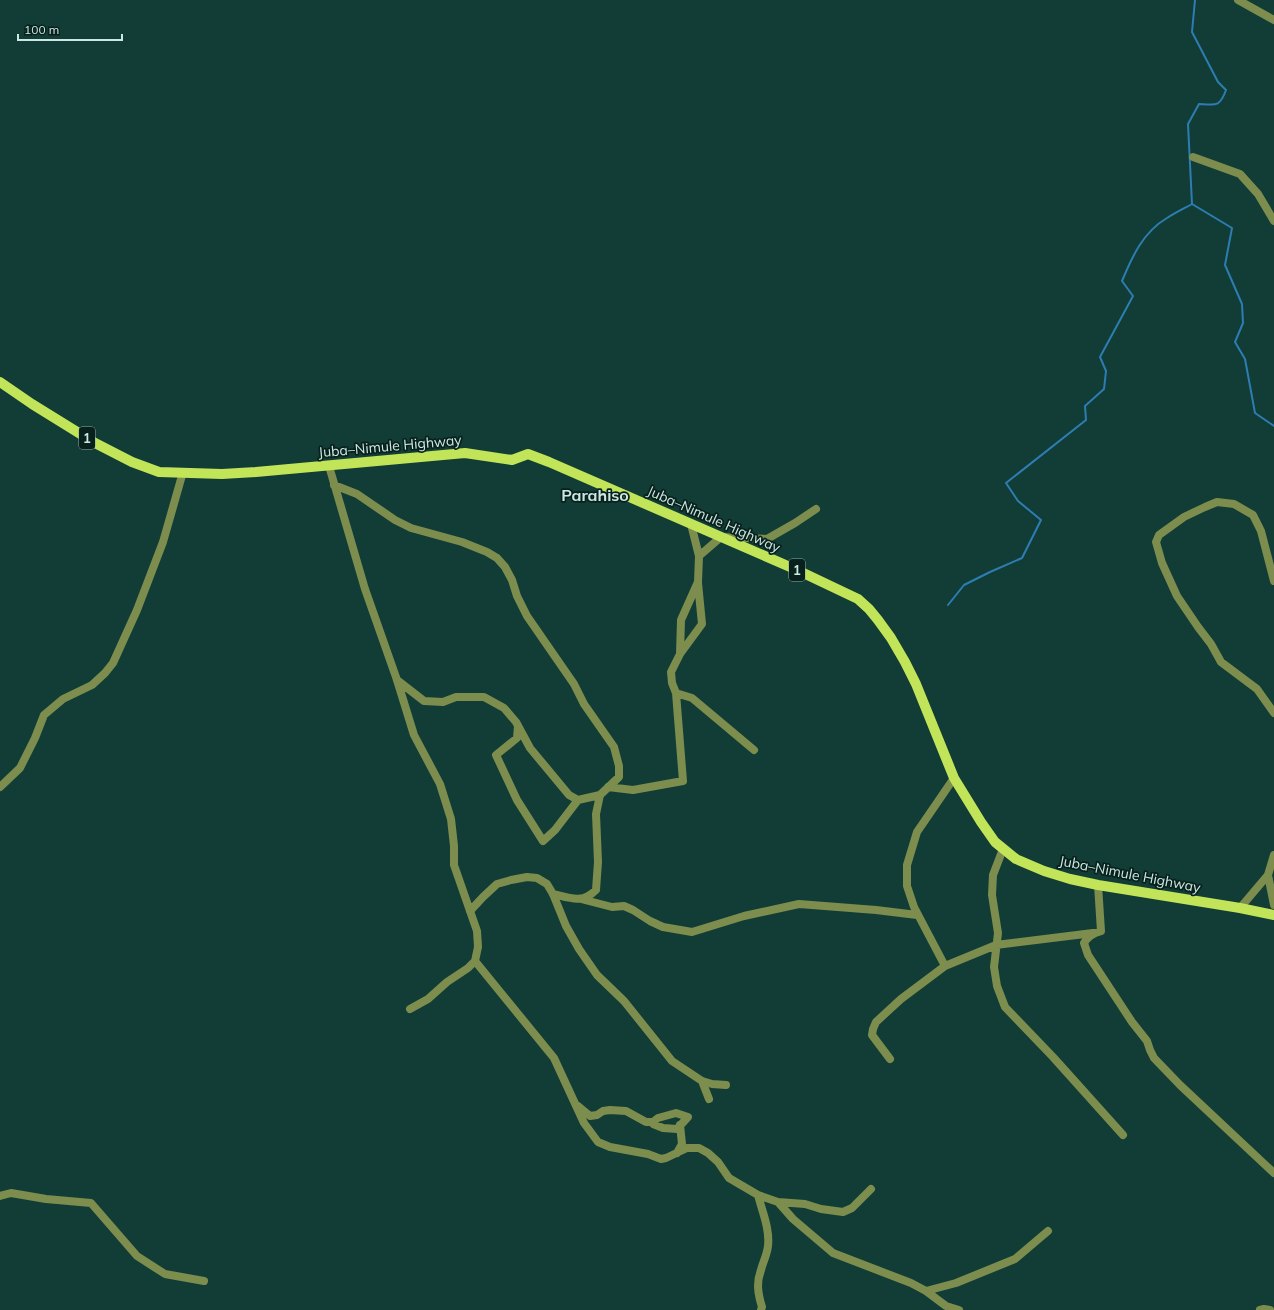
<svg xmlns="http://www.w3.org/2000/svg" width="1274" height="1310" viewBox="0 0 1274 1310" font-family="Mulish,sans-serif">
<rect width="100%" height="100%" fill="#113d36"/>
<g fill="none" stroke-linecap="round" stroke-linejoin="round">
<path stroke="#2d7db2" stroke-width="2" d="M 1195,0 L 1192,32 L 1218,82 L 1226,90 C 1220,107 1216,105 1199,104 L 1188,124 L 1192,204 L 1232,228 L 1225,265 L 1242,304 L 1243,323 L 1235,342 L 1245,359 L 1255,413 L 1274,426
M 948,605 L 964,585 L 990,572 L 1022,558 L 1041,520 L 1018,501 L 1006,483 L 1086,420 L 1085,406 L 1104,389 L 1106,371 L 1100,357 L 1133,296 L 1122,281 C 1132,257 1143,232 1167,218 C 1175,213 1183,209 1192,204"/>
<path stroke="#7c8d4e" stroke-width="8" d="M 1238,0 L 1274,20
M 1193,157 L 1240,174 L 1258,194 L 1274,221
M 329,466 L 365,589 L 397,680 L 414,735 L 440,784 L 451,819 L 454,846 L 454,865 L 477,931 L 478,947 L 475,961 L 554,1058 L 584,1123 L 598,1142 L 610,1147 L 648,1154 L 661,1159 L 666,1158 L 687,1148 L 699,1148 L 708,1153 L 718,1162 L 729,1178 L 758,1195 L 778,1202 L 793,1219 L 833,1253 L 911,1283 L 926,1291 L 956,1283 L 1015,1259 L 1048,1231
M 334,485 L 357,494 L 395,520 L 411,528 L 462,542 L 487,552 L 497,558 L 505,567 L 512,580 L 517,596 L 527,616 L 574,684 L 584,704 L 614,747 L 619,766 L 619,777 L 600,795 L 578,800
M 691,524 L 699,556
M 1274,581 L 1261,531 L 1253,515 L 1234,504 L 1217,502 L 1205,507 L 1184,517 L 1159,535 L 1156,542 L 1162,563 L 1177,596 L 1198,627 L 1211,644 L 1221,662 L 1257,689 L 1274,713
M 680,654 L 702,624 L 698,583
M 397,680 L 424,701 L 443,702 L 456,697 L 484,697 L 504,708 L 516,722 L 530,748 L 569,795 L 578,800 L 555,830 L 543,841 L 517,800 L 496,755 L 517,738 L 518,726
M 676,693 L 692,698 L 754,750
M 954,778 L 917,832 L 907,865 L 907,886 L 914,907 L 945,966 L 996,945 L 1093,933
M 0,787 L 20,768 L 35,738 L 44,715 L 63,699 L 92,685 L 105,673 L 113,663 L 137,610 L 163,542 L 183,472
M 608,787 L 633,790 L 683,781 L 676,693 L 672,683 L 671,672 L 680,654 L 681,620 L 698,582 L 699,556 L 721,537 L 767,539 L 795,523 L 816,509
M 1003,849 L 993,875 L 992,895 L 998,933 L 994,967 L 997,986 L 1005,1007 L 1053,1057 L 1123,1135
M 1268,875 L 1274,905
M 1098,885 L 1101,931 C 1093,933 1088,936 1084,943 L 1088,955 L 1132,1022 L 1147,1041 L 1150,1050 L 1154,1058 L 1180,1085 L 1274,1173
M 553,894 C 570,898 582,904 596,890 L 598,862 L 596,814 L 600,795
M 581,899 L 612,907 L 624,906 L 633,910 L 650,921 L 663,927 L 692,932 L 744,916 L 799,904 L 876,910 L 917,915
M 1240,908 L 1268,875 L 1274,855
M 470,911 L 483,897 L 497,884 L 511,880 L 527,877 L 537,878 L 547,884 L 553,894 L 566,926 L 579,949 L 597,975 L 624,1001 L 672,1061 L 702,1081 L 712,1084 L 726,1085
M 410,1009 L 428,999 L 447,982 L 468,968 L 475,961
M 890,1059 L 872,1035 L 873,1029 L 876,1022 L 901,999 L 945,966
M 702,1081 L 709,1099
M 578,1106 L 590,1116 L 597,1115 L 603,1111 L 610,1110 L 626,1111 L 646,1122 L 653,1122 L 658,1118 L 676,1113 L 688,1117 L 677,1129 L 663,1128 L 653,1124 L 653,1122
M 677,1153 L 682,1144 L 680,1125
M 758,1195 C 762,1211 770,1229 768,1246 C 767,1255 763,1262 761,1270 C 756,1283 758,1294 762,1307 L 761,1310
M 0,1196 L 11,1193 L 46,1199 L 91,1203 L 137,1256 L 165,1274 L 204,1281
M 778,1202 L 805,1204 L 821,1209 L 843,1212 L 852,1208 L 871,1189
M 926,1291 L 946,1306 L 959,1310
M 1260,1310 L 1264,1309 L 1270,1310"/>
<path stroke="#c2e458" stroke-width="10" d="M 0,382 L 32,404 L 95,443 L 132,462 L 159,472 L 222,474 L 256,472 L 465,453 L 512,460 L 528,454 L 549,462 L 797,570 L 858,599 L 869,609 L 878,620 L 891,638 L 905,662 L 916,684 L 954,778 L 981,822 L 995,842 L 1016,859 L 1044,871 L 1070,879 L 1098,885 L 1240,908 L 1274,915"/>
</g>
<g text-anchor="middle" stroke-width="3.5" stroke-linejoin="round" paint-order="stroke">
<g fill="#09211d" stroke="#92aca7" stroke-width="1">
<rect x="79" y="427" width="16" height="22" rx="3"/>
<rect x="789" y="559" width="16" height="22" rx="3"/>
</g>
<g font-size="13" font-weight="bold" fill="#cce8e2">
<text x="87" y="443">1</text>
<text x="797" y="575">1</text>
</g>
<g font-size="14" fill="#cce8e2" stroke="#09211d">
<text transform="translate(390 446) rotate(-5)" y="5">Juba–Nimule Highway</text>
<text transform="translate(714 519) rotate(24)" y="5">Juba–Nimule Highway</text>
<text transform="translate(1130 874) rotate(11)" y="5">Juba–Nimule Highway</text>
</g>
<g font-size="16" font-weight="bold" fill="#cce8e2" stroke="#09211d">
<text x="595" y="501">Parahiso</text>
</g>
</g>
<path d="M18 34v6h104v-6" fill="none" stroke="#cce8e2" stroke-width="2"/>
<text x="24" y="34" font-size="12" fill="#cce8e2" stroke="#09211d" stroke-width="3" paint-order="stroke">100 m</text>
</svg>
